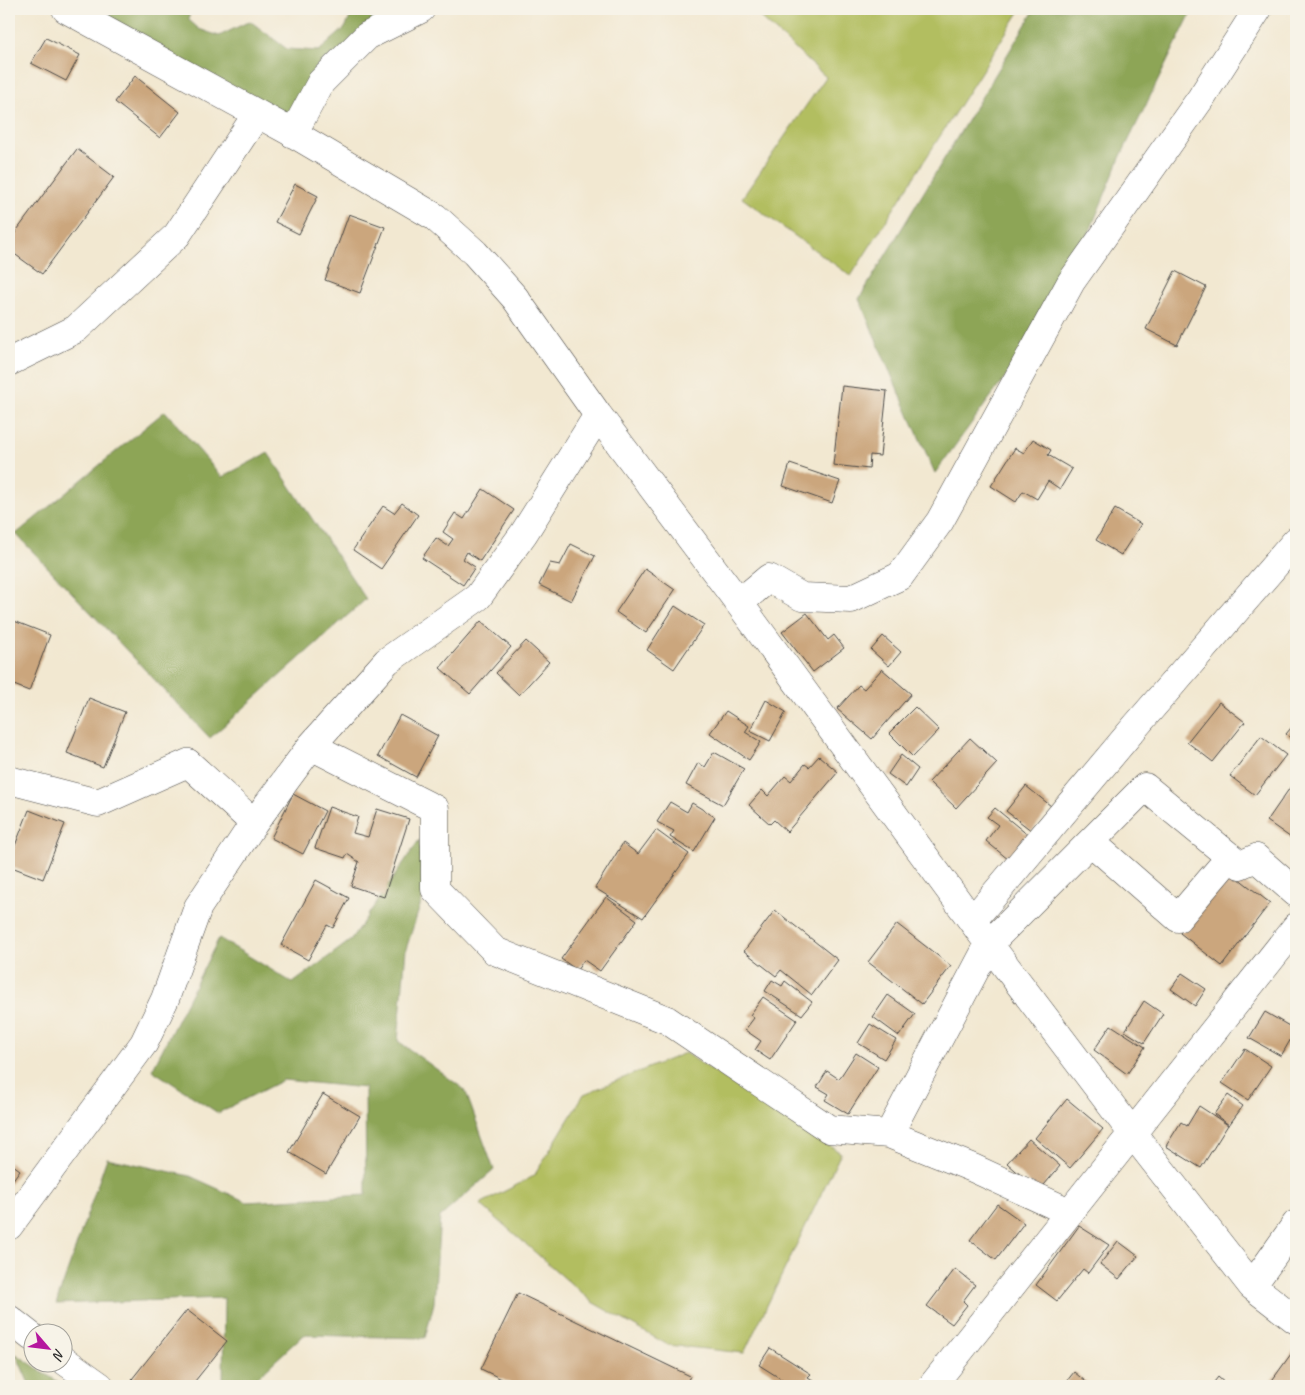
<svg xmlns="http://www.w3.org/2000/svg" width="1305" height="1395" viewBox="0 0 1305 1395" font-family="Caveat,sans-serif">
<rect width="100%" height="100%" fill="#f7f3e8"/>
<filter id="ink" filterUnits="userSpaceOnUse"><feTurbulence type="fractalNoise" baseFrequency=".02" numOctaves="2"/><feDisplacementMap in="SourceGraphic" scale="10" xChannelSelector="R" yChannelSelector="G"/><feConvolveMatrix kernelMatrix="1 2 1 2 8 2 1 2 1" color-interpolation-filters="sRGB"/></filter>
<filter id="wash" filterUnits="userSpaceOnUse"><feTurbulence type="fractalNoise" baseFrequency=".0096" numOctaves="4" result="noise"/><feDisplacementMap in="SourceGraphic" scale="20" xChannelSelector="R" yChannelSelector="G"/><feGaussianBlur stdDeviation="1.12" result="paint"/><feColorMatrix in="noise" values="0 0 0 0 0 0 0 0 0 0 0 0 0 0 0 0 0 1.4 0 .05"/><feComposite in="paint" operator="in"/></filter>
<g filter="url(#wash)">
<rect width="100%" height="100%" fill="#f2e8d1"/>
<path fill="#b2be60" stroke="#6e7446" d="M 751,9 L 1021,9 L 851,276 L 742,198 L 826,77 Z
M 685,1053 L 841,1153 L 744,1353 L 668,1345 L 592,1302 L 480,1204 L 534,1176 L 584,1094 Z"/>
<path fill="#8da556" stroke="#5c6840" d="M 69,9 L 189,9 L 189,20 L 199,29 L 219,36 L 250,21 L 287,49 L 319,51 L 345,28 L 354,9 L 417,9 L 367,36 L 289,131 Z
M 1035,9 L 1193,9 L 1120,158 L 1061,301 L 935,473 L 886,363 L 859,299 Z
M 165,411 L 222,477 L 268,453 L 366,599 L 210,738 L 16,534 Z
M 419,840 L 423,897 L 406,949 L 398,1041 L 465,1090 L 494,1170 L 440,1217 L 434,1303 L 425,1338 L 303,1335 L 248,1386 L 223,1386 L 224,1298 L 56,1304 L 107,1158 L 190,1176 L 247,1202 L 366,1195 L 365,1088 L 283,1080 L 218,1113 L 152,1070 L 219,938 L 293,983 L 351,940 Z
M 16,1354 L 64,1386 L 30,1386 Z"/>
<g id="blocks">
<path fill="#cba67d" d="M 46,38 L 80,55 L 66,81 L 31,63 Z
M 135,76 L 180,112 L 160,138 L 115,102 Z
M 77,149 L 114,177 L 42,274 L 9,250 L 9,241 Z
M 295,184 L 318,196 L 299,234 L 275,222 Z
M 349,214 L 385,227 L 360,293 L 325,280 Z
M 1175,271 L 1206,287 L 1177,345 L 1146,329 Z
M 842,386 L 887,391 L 880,456 L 870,455 L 869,469 L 833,465 Z
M 1033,439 L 1051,450 L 1048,455 L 1072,469 L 1060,489 L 1048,481 L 1037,499 L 1023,491 L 1016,502 L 991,486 L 1015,448 L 1024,453 Z
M 790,464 L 840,481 L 832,503 L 783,486 Z
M 483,489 L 514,510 L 480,561 L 467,552 L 463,559 L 475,567 L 463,585 L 422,558 L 436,538 L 448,546 L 453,539 L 443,532 L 455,513 L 464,519 Z
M 402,503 L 418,515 L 381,569 L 353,550 L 383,506 L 394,513 Z
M 1115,509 L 1141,524 L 1121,555 L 1096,540 Z
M 571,544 L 595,556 L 571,601 L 539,585 L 550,563 L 560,565 Z
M 645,569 L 675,590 L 646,633 L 616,612 Z
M 675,606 L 704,625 L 674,669 L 647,650 Z
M 807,613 L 828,640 L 834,635 L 844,648 L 813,672 L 782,632 Z
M 14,621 L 50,635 L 29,691 L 9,683 L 9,636 Z
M 481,621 L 511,647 L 470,694 L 440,668 Z
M 883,636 L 901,652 L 889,666 L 871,650 Z
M 526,641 L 549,662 L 519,695 L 496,673 Z
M 882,669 L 911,694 L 872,739 L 837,709 L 859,685 L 864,689 Z
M 89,698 L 125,712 L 103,767 L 67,753 Z
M 766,700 L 786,712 L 770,741 L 750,731 Z
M 1219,702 L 1245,722 L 1213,762 L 1187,742 Z
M 915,707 L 939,730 L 913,757 L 889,733 Z
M 726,711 L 749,726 L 745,732 L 761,742 L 749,760 L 710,733 Z
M 400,715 L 438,736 L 416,777 L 378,756 Z
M 1296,722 L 1296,743 L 1286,734 Z
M 1261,736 L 1286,755 L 1255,795 L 1230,776 Z
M 970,738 L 997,763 L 956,808 L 929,782 Z
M 714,752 L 744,769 L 723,805 L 686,785 L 698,763 L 705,767 Z
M 901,755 L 918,769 L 906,787 L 888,774 Z
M 819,756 L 838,772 L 787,832 L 774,820 L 770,824 L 749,805 L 762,790 L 768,796 L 785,776 L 791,781 L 805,764 L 809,767 Z
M 1296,779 L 1296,838 L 1294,840 L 1267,821 Z
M 1026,786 L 1051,806 L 1032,831 L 1006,811 Z
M 293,794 L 325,811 L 303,854 L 271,838 Z
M 670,802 L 687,812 L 692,803 L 715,817 L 694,852 L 670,837 L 674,831 L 657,822 Z
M 329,807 L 358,817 L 353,833 L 368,837 L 377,809 L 409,819 L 384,897 L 351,886 L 359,862 L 347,854 L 345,858 L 315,848 Z
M 995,808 L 1029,836 L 1009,860 L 986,841 L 998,825 L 987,817 Z
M 29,810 L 65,824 L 43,879 L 9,866 L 9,861 Z
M 656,830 L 689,854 L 643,918 L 595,888 L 623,843 L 638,854 Z
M 1229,871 L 1270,903 L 1222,966 L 1180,933 Z
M 316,880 L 349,898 L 333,928 L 327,925 L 308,960 L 281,945 Z
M 606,897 L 637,920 L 600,971 L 584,960 L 577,970 L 561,959 Z
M 775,910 L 838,960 L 812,995 L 781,970 L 776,976 L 744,951 Z
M 897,924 L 951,966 L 922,1004 L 868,962 Z
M 1182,973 L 1206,989 L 1195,1006 L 1171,989 Z
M 772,980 L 782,986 L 785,981 L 812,1002 L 802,1015 L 765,991 Z
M 888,995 L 915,1014 L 899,1036 L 873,1017 Z
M 763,997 L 797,1020 L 770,1060 L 755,1050 L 761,1041 L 745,1030 L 754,1018 L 750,1015 Z
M 1144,1001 L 1163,1014 L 1144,1043 L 1125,1031 Z
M 1265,1012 L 1296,1030 L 1281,1056 L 1249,1038 Z
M 870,1024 L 896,1040 L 884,1059 L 858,1043 Z
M 1111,1025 L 1145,1047 L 1127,1074 L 1094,1050 Z
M 1245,1049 L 1271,1066 L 1248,1100 L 1222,1083 Z
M 856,1053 L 878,1067 L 848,1114 L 825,1100 L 829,1094 L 817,1087 L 827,1071 L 839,1079 Z
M 323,1094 L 360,1116 L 326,1174 L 289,1152 Z
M 1228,1095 L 1243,1106 L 1229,1125 L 1214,1114 Z
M 1067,1099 L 1103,1129 L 1070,1168 L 1035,1138 Z
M 1199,1106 L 1228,1125 L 1201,1168 L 1166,1146 L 1181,1122 L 1187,1126 Z
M 1029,1139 L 1060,1166 L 1039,1191 L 1007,1163 Z
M 9,1162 L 20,1170 L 9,1185 Z
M 997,1204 L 1024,1223 L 996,1260 L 970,1240 Z
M 1079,1226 L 1109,1245 L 1088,1273 L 1083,1269 L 1057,1301 L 1036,1285 Z
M 1118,1241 L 1138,1256 L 1119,1279 L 1100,1264 Z
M 955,1269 L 975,1285 L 963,1301 L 967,1305 L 952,1324 L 927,1306 Z
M 518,1293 L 690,1376 L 685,1386 L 516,1386 L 481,1369 Z
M 187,1310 L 227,1341 L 191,1386 L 141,1386 L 132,1379 Z
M 1296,1347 L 1296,1386 L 1268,1386 Z
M 770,1348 L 811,1374 L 808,1377 L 822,1386 L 784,1386 L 786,1382 L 759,1365 Z
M 1074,1372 L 1091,1386 L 1063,1386 Z
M 1218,1377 L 1228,1386 L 1211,1386 Z"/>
</g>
</g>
<g filter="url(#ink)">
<use href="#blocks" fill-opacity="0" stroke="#494744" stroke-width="1"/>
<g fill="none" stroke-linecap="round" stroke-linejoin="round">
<g stroke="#494744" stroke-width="29">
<path id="minor" d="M 66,9 L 289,131 L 435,217 L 475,253 L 515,298 L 598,415 L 739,603 L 989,944 L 1133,1134 L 1252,1286 L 1296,1320
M 293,134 L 321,82 L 367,36 L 421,9
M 9,362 L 76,329 L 177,235 L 257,114
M 739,603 L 769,578 L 802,597 L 851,599 L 900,576 L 940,521 L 1071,282 L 1201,98 L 1258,9
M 311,746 L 435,809 L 435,889 L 495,951 L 667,1020 L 829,1129 L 889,1134 L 973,1168 L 1069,1212
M 9,780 L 98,803 L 188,763 L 254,823
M 1091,842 L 1178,918 L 1230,857
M 973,920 L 1135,727 L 1296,541
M 889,1134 L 989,944 L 1145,787 L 1240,865 L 1256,858 L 1296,893
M 9,1226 L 144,1043 L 165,999 L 198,907 L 254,823 L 311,746 L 387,661 L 478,597 L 524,533 L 598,415
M 1252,1286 L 1296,1224
M 9,1319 L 32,1337
M 62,1359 L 100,1386
M 932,1386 C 1053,1233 1175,1080 1296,927"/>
</g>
<use href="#minor" stroke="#fff" stroke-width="28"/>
</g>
</g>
<rect width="1305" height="1395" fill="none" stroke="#f7f3e8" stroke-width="30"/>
<g transform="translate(48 1348) rotate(118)"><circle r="24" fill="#f7f3e8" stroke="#a5a39c"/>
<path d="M0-4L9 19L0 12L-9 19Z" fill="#b5179e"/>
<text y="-8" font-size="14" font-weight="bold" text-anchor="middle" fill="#2b2b2b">N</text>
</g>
</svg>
